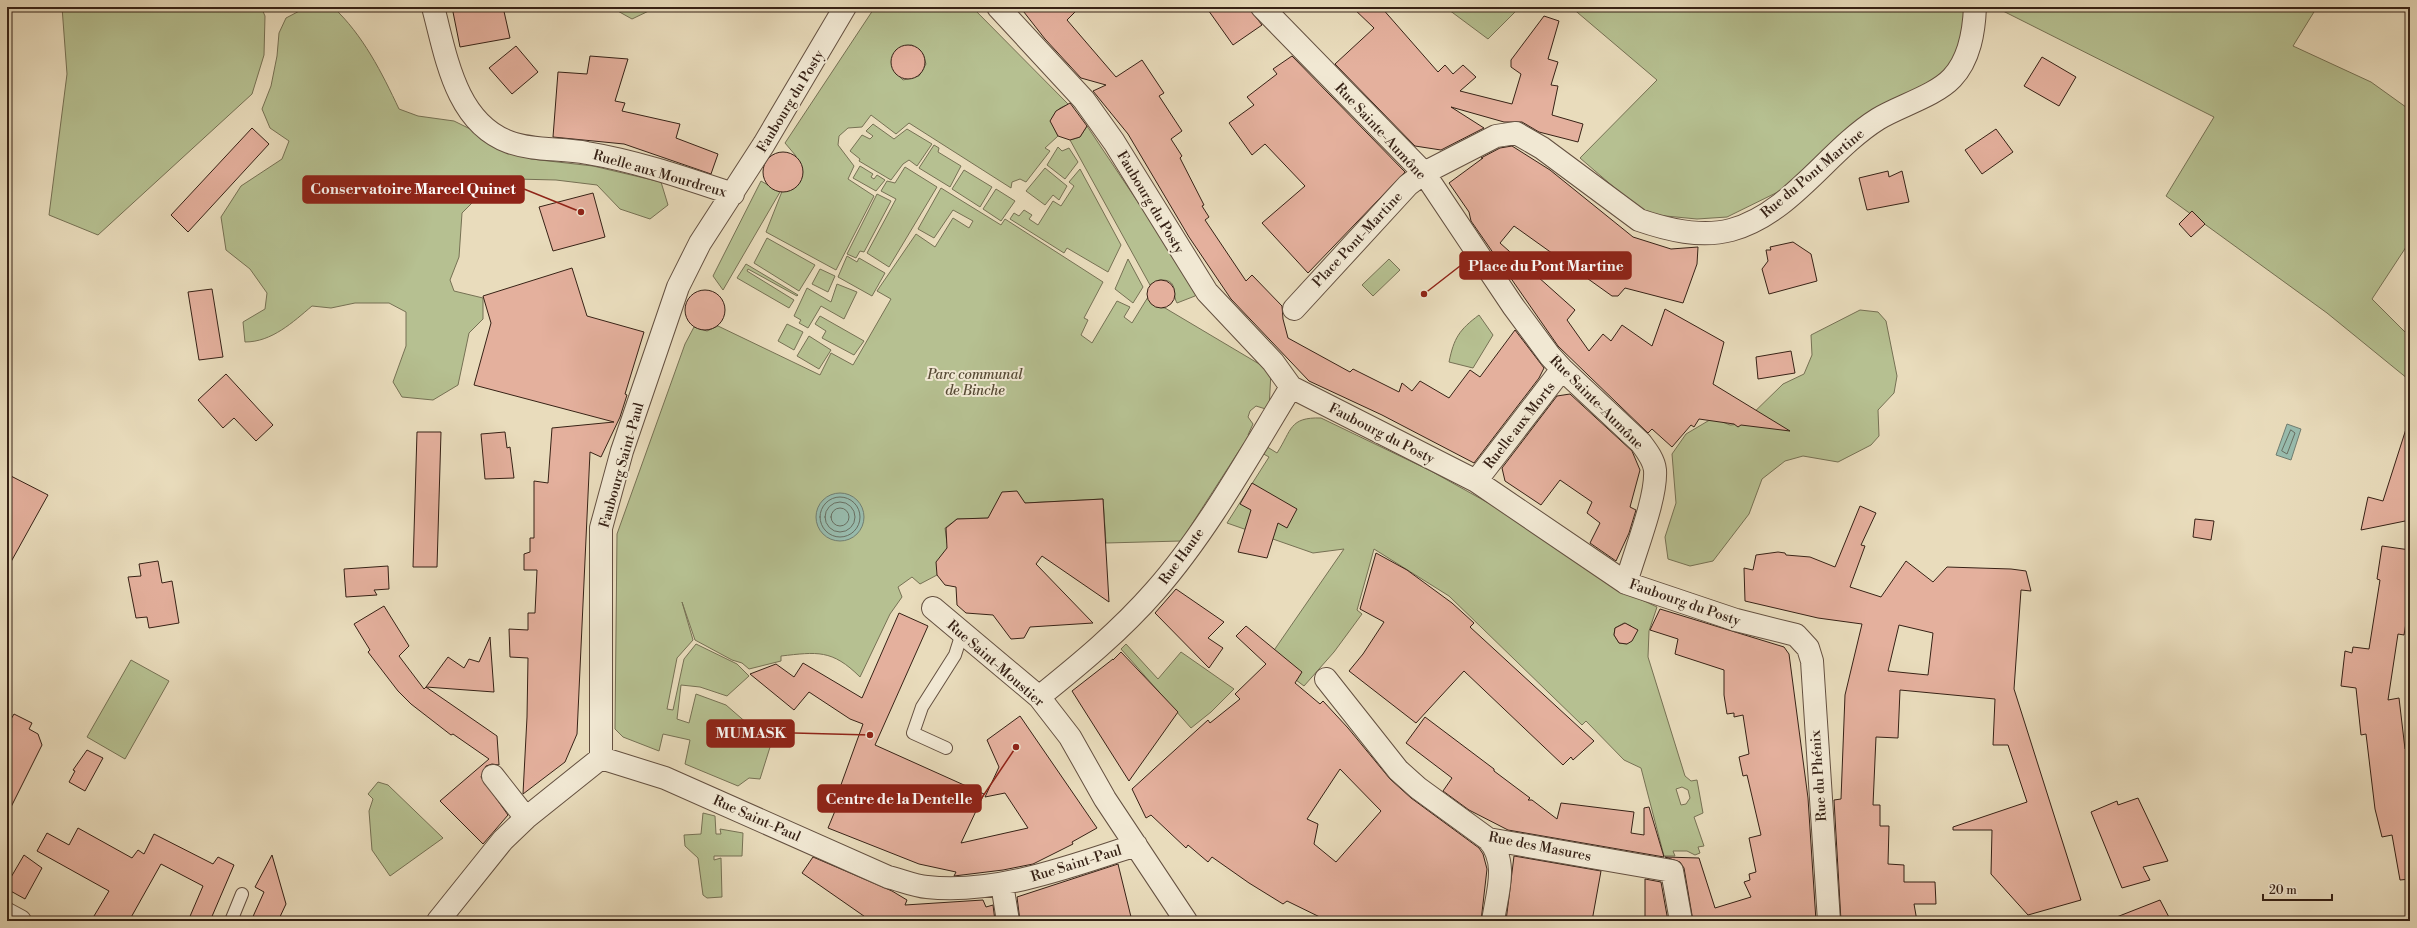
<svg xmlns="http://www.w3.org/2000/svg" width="2417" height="928" viewBox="0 0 2417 928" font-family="'Libre Bodoni',serif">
<rect width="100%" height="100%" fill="#e9dcbc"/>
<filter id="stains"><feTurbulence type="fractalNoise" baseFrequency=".005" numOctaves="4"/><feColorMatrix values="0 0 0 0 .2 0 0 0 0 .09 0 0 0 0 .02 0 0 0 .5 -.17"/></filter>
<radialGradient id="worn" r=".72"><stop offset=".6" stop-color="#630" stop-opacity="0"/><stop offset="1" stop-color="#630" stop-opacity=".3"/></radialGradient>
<path fill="#b6c091" stroke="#767154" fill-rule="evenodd" d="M 62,7 L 261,7 L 265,16 L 264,55 L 252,94 L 98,235 L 49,215 L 67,74 Z
M 307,7 L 333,7 C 363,35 382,73 399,109 L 418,116 L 454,121 L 531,159 L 593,166 L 661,182 L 668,205 L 650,219 L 620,209 L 597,185 L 556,180 L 515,179 L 479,196 L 462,213 L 459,257 L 450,280 L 454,291 L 483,298 L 483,319 L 469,333 L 458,385 L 433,400 L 402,397 L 393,382 L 406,346 L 406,312 L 389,303 L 355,303 L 331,308 L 312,306 C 293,322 272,342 245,342 L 243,322 L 265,309 L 267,293 L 250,269 L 226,250 L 221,217 L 241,186 L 282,159 L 289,141 L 270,128 L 262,109 L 271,86 L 277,56 L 279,33 L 286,18 Z
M 616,7 L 657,7 L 632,19 L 616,10 Z
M 875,7 L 972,7 L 1069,105 C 1060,106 1054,112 1051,121 L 1058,136 L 1045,148 L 1050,151 L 1026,182 L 1020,179 L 1012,182 L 1011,188 L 909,123 L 896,134 L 871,115 L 862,127 L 848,128 L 839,136 L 838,145 L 854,166 L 848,179 L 874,196 L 836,270 L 766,232 L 796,156 L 785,143 ZM 912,45 L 923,54 L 926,64 L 919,76 L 903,80 L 894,71 L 893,55 L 901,47 Z
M 1445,7 L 1520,7 L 1488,39 Z
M 1571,7 L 1967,7 L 1964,37 L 1951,66 L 1786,188 L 1727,217 L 1697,219 L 1645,214 L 1580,158 L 1657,80 Z
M 1995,7 L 2317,7 L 2293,46 L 2371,82 L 2410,110 L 2410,241 L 2372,299 L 2410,337 L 2410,377 L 2408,379 L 2327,313 L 2166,196 L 2214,117 Z
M 873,124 L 894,139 L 907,129 L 932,144 L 917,166 L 909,160 L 903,164 L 891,180 L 859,161 L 860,159 L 850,151 L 862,135 L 870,139 L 873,136 L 866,131 Z
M 1087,126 L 1198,292 L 1195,296 L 1177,303 C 1171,293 1180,279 1159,280 L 1150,285 L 1070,140 L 1080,137 Z
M 934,145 L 939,148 L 938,152 L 961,166 L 950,187 L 919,168 Z
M 1058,147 L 1062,151 L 1069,148 L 1078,162 L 1065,179 L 1047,165 Z
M 860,166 L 873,174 L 871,177 L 874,179 L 877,175 L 885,180 L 876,191 L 853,178 Z
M 905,167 L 937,187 L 889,267 L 867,253 L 896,199 L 881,191 L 887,181 L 895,183 Z
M 1045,168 L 1067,186 L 1059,200 L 1053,195 L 1045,205 L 1026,191 Z
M 1080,169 L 1121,245 L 1108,272 L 1067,248 L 1064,253 L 1010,219 L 1014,213 L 1019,216 L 1024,210 L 1032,215 L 1029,219 L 1038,225 L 1053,201 L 1061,206 L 1074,186 L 1069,182 Z
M 964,170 L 992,187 L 980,207 L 952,189 Z
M 761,181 L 780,192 L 723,290 L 713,276 Z
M 941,188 L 1001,225 L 1005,219 L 1103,282 L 1084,318 L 1088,320 L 1081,335 L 1092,343 L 1117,301 L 1130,307 L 1124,317 L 1132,323 L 1148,297 L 1156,307 L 1165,308 L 1271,371 L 1269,410 L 1256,406 L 1250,411 L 1248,417 L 1253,424 L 1248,435 L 1277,453 C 1292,430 1289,417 1321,418 L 1431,471 L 1492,505 L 1616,588 L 1657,607 L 1649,631 L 1648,657 L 1685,776 L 1691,781 L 1697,780 L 1703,813 L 1694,817 L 1704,846 L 1698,847 L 1700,853 L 1695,855 L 1687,851 L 1673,851 L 1675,856 L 1664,856 L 1641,768 L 1624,760 L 1586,721 L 1582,725 L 1449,596 L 1374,549 L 1357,610 L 1362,614 L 1334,652 L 1304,686 L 1268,659 L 1344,549 L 1313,553 L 1227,523 L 1269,457 L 1244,443 L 1181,541 L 1106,543 L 1103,499 L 1025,503 L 995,518 L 957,519 L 945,528 L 947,543 L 954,547 L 937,575 L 920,584 L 912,577 L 898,587 L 902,597 L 890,614 L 860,677 C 832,649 817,652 781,656 L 781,661 L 749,669 L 742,663 L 732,660 L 695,640 L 682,602 L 693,640 L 677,658 L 667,709 L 673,710 L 684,659 L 696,644 L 737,664 L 749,676 L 727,696 L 700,687 L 681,685 L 677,719 L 689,723 L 696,694 L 726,705 L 771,744 L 760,779 L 749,778 L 738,786 L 685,764 L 690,740 L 663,734 L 659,751 L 623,737 L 615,729 L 617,534 L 685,344 L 694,327 L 707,331 L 718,326 L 820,375 L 831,353 L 853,365 L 891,299 L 877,291 L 916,234 L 935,247 L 953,218 L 969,228 L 973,221 L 953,210 L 934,238 L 918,229 ZM 1624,623 L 1631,626 L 1635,635 L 1627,644 L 1619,643 L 1614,635 L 1615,628 ZM 1682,787 L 1688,790 L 1690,798 L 1686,804 L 1681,805 L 1676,789 Z
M 996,189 L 1015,201 L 1001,221 L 983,209 Z
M 877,194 L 891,201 L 864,252 L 860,251 L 856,258 L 847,254 Z
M 767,238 L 815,265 L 799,291 L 754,263 Z
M 847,256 L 857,262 L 859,258 L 885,273 L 872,296 L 838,277 Z
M 1128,259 L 1143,287 L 1133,303 L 1115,289 Z
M 1389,259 L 1400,270 L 1373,296 L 1362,285 Z
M 746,264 L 798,295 L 797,296 L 748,269 L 747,271 L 794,300 L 789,308 L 737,278 Z
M 820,269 L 835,276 L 828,292 L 812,284 Z
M 837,284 L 857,292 L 844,319 L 821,306 L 808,328 L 799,323 L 801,320 L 794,316 L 807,288 L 831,302 Z
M 1860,310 L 1878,312 L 1886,321 L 1897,376 L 1894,393 L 1878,410 L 1879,436 L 1871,445 L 1838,462 L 1803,456 L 1785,461 L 1762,479 L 1749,514 L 1713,561 L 1690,566 L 1668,559 L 1665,537 L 1676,503 L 1672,454 L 1686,434 L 1713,418 L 1730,425 L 1742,424 L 1783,384 L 1804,374 L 1812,355 L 1811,335 Z
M 1479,315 L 1493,335 L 1473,368 L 1449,362 C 1454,338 1459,330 1479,315 Z
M 820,316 L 864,341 L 854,355 L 822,338 L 826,331 L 815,324 Z
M 787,324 L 803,332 L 794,350 L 778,341 Z
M 809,336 L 831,350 L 819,369 L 797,356 Z
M 1126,644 L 1158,679 L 1181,652 L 1234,689 L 1211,712 L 1191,728 L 1121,649 Z
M 131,660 L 169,681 L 125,759 L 87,737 Z
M 378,782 L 388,785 L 443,838 L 390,876 L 372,850 L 369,811 L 373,799 L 368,794 Z
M 703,813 L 715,816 L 716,834 L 721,834 L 720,829 L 743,833 L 742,856 L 714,856 L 714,860 L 721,858 L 722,897 L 707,898 L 703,895 L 698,858 L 685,846 L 684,835 L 701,834 Z"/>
<path fill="#98bcae" stroke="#717e71" d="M 2287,424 L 2301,429 L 2291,460 L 2276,455 Z
M816 517a24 24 0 1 1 48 0a24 24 0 1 1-48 0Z"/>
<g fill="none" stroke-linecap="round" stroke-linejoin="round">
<path stroke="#686f62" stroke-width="1" d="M 2291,430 L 2295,433 L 2287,454 L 2282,451 Z
M820 517a20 20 0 1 1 40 0a20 20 0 1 1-40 0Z
M825 517a15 15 0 1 1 30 0a15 15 0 1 1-30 0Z
M831 517a9 9 0 1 1 18 0a9 9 0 1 1-18 0Z"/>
</g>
<path fill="#e4b09d" stroke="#372216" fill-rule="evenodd" d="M 452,7 L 503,7 L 510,38 L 460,47 Z
M 1020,7 L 1080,7 L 1067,20 L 1116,77 L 1142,60 L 1164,93 L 1159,96 L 1182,131 L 1171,139 L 1182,156 L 1180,158 L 1204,205 L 1202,206 L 1209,217 L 1205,220 L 1246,281 L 1252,275 L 1282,306 L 1283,319 L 1288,338 L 1350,372 L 1353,369 L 1399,392 L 1402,383 L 1412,391 L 1420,381 L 1449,398 L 1470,370 L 1480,377 L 1515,330 L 1544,368 L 1539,378 L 1474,463 L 1382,415 L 1309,381 L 1231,299 L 1189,237 L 1128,134 L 1093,91 L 1106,85 L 1081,78 L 1045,39 Z
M 1206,7 L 1248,7 L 1262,25 L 1233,45 Z
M 1352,7 L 1381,7 L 1438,72 L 1445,65 L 1453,74 L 1463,65 L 1476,77 L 1460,91 L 1512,104 L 1521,74 L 1511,67 L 1511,60 L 1544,16 L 1559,21 L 1548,59 L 1558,62 L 1551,85 L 1558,86 L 1552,115 L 1583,124 L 1578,142 L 1539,132 L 1522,122 L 1504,122 L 1451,107 L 1484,128 L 1441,150 L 1415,146 L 1335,64 L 1374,28 Z
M891 62a17 17 0 1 1 34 0a17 17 0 1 1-34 0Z
M 516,46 L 538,72 L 512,94 L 489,68 Z
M 590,56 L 628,59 L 615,101 L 625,103 L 622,111 L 680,124 L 676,138 L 718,154 L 711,174 L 624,144 L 553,137 L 558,72 L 587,74 Z
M 1292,56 L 1405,172 L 1308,273 L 1262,223 L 1305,186 L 1265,144 L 1252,155 L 1229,123 L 1254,105 L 1247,97 L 1277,74 L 1273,69 Z
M 2042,57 L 2076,77 L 2059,106 L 2024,86 Z
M 1070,103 L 1087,126 L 1080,137 L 1070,140 L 1058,136 L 1050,121 L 1056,111 Z
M 252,128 L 269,144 L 188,232 L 171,215 Z
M 1996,129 L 2013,152 L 1982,174 L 1965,150 Z
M 1512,146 L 1550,170 L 1633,237 L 1671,249 L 1698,247 L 1697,264 L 1683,303 L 1625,288 L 1618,296 L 1612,296 L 1514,226 L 1500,243 L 1575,310 L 1567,320 L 1589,351 L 1603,334 L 1611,341 L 1622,325 L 1652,346 L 1665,309 L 1724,342 L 1713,384 L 1790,431 L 1741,425 L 1738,427 L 1734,424 L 1699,419 L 1694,427 L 1691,425 L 1672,447 L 1652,429 L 1648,433 L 1558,346 L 1471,221 L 1469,212 L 1449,183 L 1483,158 L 1481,158 L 1500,148 Z
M763 172a20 20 0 1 1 40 0a20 20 0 1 1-40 0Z
M 1888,171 L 1889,177 L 1902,171 L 1909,202 L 1867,210 L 1859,178 Z
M 593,193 L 605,237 L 553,251 L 539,207 Z
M 2192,211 L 2205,224 L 2191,237 L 2179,224 Z
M 1793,242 L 1811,254 L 1817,281 L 1769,294 L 1762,269 L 1768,261 L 1766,250 L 1771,250 L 1770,247 Z
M 572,268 L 587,316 L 644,332 L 625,394 L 627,395 L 620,417 L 601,457 L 590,452 L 577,734 L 565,762 L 523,794 L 527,717 L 528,658 L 510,657 L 509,629 L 528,630 L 528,613 L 535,613 L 537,570 L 524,570 L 524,554 L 530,552 L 530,538 L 534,538 L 534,481 L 548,483 L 552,428 L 614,422 L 474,385 L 491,323 L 483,296 Z
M1147 294a14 14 0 1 1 28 0a14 14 0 1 1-28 0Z
M 212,289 L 223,357 L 199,360 L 188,292 Z
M685 310a20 20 0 1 1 40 0a20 20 0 1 1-40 0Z
M 1791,351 L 1795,373 L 1758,379 L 1756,357 Z
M 226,374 L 273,425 L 256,441 L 234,418 L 223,428 L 198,400 Z
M 1570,394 L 1632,451 L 1640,470 L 1630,507 L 1636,510 L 1629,533 L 1616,561 L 1590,543 L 1600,523 L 1587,513 L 1592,502 L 1560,480 L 1541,505 L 1505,481 L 1502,468 L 1557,396 Z
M 2406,429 L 2410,429 L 2410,520 L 2361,530 L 2368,497 L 2383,501 Z
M 417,432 L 441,432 L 437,567 L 413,567 Z
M 505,432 L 507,448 L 510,447 L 514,478 L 485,479 L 481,434 Z
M 7,474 L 48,495 L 7,569 Z
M 1252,483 L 1297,509 L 1287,528 L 1278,523 L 1267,558 L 1238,552 L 1251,510 L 1240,504 Z
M 1017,491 L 1025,503 L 1103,499 L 1109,602 L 1042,556 L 1036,564 L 1093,623 L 1030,627 L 1024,638 L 1011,639 L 993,615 L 966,613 L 957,605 L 956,587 L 945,585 L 937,575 L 936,562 L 947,548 L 946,528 L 957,519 L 988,518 L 1002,492 Z
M 1860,506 L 1876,513 L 1861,545 L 1865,546 L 1850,587 L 1881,597 L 1906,561 L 1933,582 L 1947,567 L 2011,569 L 2026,571 L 2031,591 L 2021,590 L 2014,689 L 2081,900 L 2028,915 L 1991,874 L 1992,830 L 1953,830 L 1953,827 L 2027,802 L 2008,745 L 1993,745 L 1995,699 L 1900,690 L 1898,738 L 1876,737 L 1873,805 L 1880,805 L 1880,826 L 1889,826 L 1888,864 L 1904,865 L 1904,882 L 1935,882 L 1936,904 L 1914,904 L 1917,921 L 1841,921 L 1834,800 L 1841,799 L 1845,695 L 1862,624 L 1818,618 L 1745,601 L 1744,568 L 1753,570 L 1756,555 L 1778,552 L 1785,553 L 1786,555 L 1810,557 L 1835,567 ZM 1899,625 L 1933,633 L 1928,675 L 1888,671 Z
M 2195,519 L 2214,521 L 2211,540 L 2193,537 Z
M 2382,546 L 2410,550 L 2410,599 L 2404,635 L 2398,634 L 2388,700 L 2399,698 L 2405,749 L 2410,748 L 2410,879 L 2400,880 L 2392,835 L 2382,837 L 2375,809 L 2366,734 L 2361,735 L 2356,688 L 2341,686 L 2345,651 L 2352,653 L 2353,647 L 2369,649 L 2380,580 L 2377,579 Z
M 1376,553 L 1407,570 L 1452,603 L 1474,623 L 1470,627 L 1594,741 L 1573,760 L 1571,757 L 1563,765 L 1464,671 L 1416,723 L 1349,671 L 1363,654 L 1384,622 L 1360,609 Z
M 158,561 L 162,583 L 172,581 L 179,623 L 149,628 L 147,617 L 136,618 L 128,577 L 141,576 L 139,564 Z
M 388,566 L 389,589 L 374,590 L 377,595 L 346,597 L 344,569 Z
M 1176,589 L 1224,622 L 1208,638 L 1223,648 L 1209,668 L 1155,613 Z
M 384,606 L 409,646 L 399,656 L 424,689 L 426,687 L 497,736 L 499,765 L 492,764 L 486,766 L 481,777 L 508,815 L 483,844 L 440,801 L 489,759 L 453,734 L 451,735 L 411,704 L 398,691 L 368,652 L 370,650 L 354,624 Z
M 1660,609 L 1784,647 L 1789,654 L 1808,798 L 1816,921 L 1693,921 L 1684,868 L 1680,862 L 1665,857 L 1699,858 L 1715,908 L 1751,897 L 1744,882 L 1750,880 L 1749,874 L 1756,872 L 1749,838 L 1761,835 L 1747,775 L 1743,776 L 1739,757 L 1749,754 L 1743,715 L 1734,717 L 1734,713 L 1727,714 L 1724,695 L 1724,670 L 1675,654 L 1678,639 L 1650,630 Z
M 899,613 L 928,626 L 875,745 L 984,794 L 961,843 L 1028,828 L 1005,793 L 985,797 L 999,767 L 987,740 L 1020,716 L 1097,828 L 1072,842 L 1073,844 L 1033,864 L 1003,870 L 954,876 L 956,872 L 919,864 L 828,828 L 842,794 L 838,793 L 863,724 L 850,719 L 809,692 L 794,710 L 750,674 L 776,664 L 794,677 L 803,663 L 862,698 Z
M 1625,623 L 1638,630 L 1632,641 L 1627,644 L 1619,643 L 1614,635 L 1615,628 Z
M 1246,626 L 1302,672 L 1295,683 L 1320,704 L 1323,701 L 1348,728 L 1390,779 L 1411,798 L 1479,848 L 1483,854 L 1487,869 L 1481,921 L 1328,921 L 1287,901 L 1283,904 L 1249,883 L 1212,857 L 1208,862 L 1188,845 L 1186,848 L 1151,815 L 1146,818 L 1132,789 L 1208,720 L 1210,723 L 1240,699 L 1235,694 L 1266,664 L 1236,636 ZM 1340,769 L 1381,811 L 1336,862 L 1314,844 L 1318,824 L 1307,819 Z
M 490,637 L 494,692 L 426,687 L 448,657 L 464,668 L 469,659 L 479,662 Z
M 1121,652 L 1178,712 L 1129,781 L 1072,691 L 1113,659 L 1113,660 Z
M 14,714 L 32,723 L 29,729 L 38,734 L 42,745 L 7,815 L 7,726 Z
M 1425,717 L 1494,769 L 1494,771 L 1530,798 L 1528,800 L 1532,800 L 1557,819 L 1561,803 L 1634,812 L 1631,833 L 1644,835 L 1644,808 L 1649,807 L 1664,857 L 1508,830 L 1469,810 L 1443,791 L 1452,778 L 1406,743 Z
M 87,750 L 103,758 L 85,791 L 69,782 L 75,771 L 73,770 Z
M 2138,798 L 2168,861 L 2143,867 L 2150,880 L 2122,888 L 2091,812 L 2117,801 L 2118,805 Z
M 78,828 L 132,858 L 138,850 L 144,854 L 154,834 L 213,864 L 218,857 L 234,865 L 210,921 L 188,921 L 203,886 L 161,864 L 129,921 L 91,921 L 109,891 L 37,851 L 47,833 L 69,845 Z
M 24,855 L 42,868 L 25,899 L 7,889 L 7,884 Z
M 272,855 L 286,904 L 278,921 L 251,921 L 264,892 L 255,887 Z
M 1514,856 L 1601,871 L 1592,921 L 1506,921 Z
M 813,857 L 892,891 L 907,900 L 905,905 L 983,900 L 986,907 L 993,905 L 995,921 L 871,921 L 802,873 Z
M 1118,864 L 1132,921 L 1020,921 L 1017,897 Z
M 1645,879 L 1661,882 L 1668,921 L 1645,921 Z
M 2160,900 L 2171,921 L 2109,921 L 2109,920 Z"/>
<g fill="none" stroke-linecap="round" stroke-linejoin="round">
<g stroke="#645040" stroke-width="14">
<path id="service" d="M 946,748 L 913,733 L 922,707 L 955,655 L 962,633
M 231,921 L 242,894"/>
</g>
<g stroke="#645040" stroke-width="24">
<path id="minor" d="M 433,7 C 446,55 455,122 509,142 C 533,151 561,148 587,153 C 636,161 685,178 733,194
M 998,7 L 1084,100 L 1114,142 L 1207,292 L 1273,362 L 1291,387 L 1476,481 L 1626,583 L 1736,620 L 1796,635 L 1808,648 L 1812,661 L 1829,921
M 1262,7 L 1424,173 L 1513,306 L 1550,356 L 1562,369 L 1641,443 C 1647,451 1654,460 1655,470 C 1657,498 1634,554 1626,583
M 1294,309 L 1408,185 L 1424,173 L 1496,136 L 1516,133 L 1542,148 L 1639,220 C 1668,230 1701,238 1731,230 C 1792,213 1827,151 1878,119 C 1899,106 1935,96 1952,78 C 1970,59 1974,31 1975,7
M 1476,481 L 1562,369
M 933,608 L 1039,697 L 1070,737 L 1105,799 L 1186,921
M 1326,679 L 1398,770 L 1418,788 L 1488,839 L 1672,871 L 1681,921
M 1039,697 C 1080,664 1120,631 1155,591 C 1207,532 1250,454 1291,387
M 601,758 L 601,528 L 622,451 L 678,287 L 700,243 L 764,144 L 845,7
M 601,758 L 665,778 L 888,877 C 901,880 914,886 927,887 C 994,895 1072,866 1136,845
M 493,776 L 526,818
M 1488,839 C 1509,862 1497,893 1493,921
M 1002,884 L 1008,921
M 7,914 L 20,921
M 438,921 L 503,840 L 526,818 L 601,758"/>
</g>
<use href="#service" stroke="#f1e8d3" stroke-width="12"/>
<use href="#minor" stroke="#f1e8d3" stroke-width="22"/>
</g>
<g text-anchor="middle" stroke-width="4" stroke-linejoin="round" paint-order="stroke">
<g font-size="14" fill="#372216" stroke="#f1e8d3">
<text transform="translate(790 101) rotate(-59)" y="5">Faubourg du Posty</text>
<text transform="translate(1381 131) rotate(47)" y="5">Rue Sainte-Aumône</text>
<text transform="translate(660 173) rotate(16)" y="5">Ruelle aux Mourdreux</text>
<text transform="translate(1812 173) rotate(-40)" y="5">Rue du Pont Martine</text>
<text transform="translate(1151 202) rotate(59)" y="5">Faubourg du Posty</text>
<text transform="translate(1357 239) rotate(-47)" y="5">Place Pont-Martine</text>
<text transform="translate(1597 402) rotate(45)" y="5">Rue Sainte-Aumône</text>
<text transform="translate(1519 425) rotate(-52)" y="5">Ruelle aux Morts</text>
<text transform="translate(1382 433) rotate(27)" y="5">Faubourg du Posty</text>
<text transform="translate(621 465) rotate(-74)" y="5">Faubourg Saint-Paul</text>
<text transform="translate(1181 556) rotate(-54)" y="5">Rue Haute</text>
<text transform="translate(1685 602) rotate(19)" y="5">Faubourg du Posty</text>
<text transform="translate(996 663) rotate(41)" y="5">Rue Saint-Moustier</text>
<text transform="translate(1818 776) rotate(-94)" y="5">Rue du Phénix</text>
<text transform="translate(757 818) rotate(24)" y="5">Rue Saint-Paul</text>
<text transform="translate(1540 846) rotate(11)" y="5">Rue des Masures</text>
<text transform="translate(1076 863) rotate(-17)" y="5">Rue Saint-Paul</text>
</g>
<g font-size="14" font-style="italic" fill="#574a35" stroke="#f1e8d3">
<text x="975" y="379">Parc communal<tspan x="975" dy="16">de Binche</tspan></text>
</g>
</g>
<path fill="none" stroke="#8f2418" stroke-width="1.5" d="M581 212L524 189M1424 294L1460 266M870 735L794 733M1016 747L981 799"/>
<g fill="#8f2418" stroke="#f1e8d3" stroke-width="1.5">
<circle cx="581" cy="212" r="4"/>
<circle cx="1424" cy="294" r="4"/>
<circle cx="870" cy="735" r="4"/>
<circle cx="1016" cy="747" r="4"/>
</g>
<g fill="#8f2418" stroke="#8f2418" stroke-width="1.5">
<rect x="303" y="176" width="221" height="27" rx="4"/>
<rect x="1460" y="252" width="171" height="27" rx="4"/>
<rect x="707" y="720" width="87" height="27" rx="4"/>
<rect x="818" y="785" width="163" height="27" rx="4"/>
</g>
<g font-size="15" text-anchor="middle" font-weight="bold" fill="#fff">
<text x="413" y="194">Conservatoire Marcel Quinet</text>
<text x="1546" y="271">Place du Pont Martine</text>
<text x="751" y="738">MUMASK</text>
<text x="899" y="804">Centre de la Dentelle</text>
</g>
<rect width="2417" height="928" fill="none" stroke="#e9dcbc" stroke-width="24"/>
<rect x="8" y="8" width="2401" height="912" fill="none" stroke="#372216" stroke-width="2"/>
<rect x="12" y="12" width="2393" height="904" fill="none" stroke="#372216"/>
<path d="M2263 894v6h69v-6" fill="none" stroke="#372216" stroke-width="2"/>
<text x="2269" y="894" font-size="12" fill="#372216" stroke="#f1e8d3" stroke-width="3" paint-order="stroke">20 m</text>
<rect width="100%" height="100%" filter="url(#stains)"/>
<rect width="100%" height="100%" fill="url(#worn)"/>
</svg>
